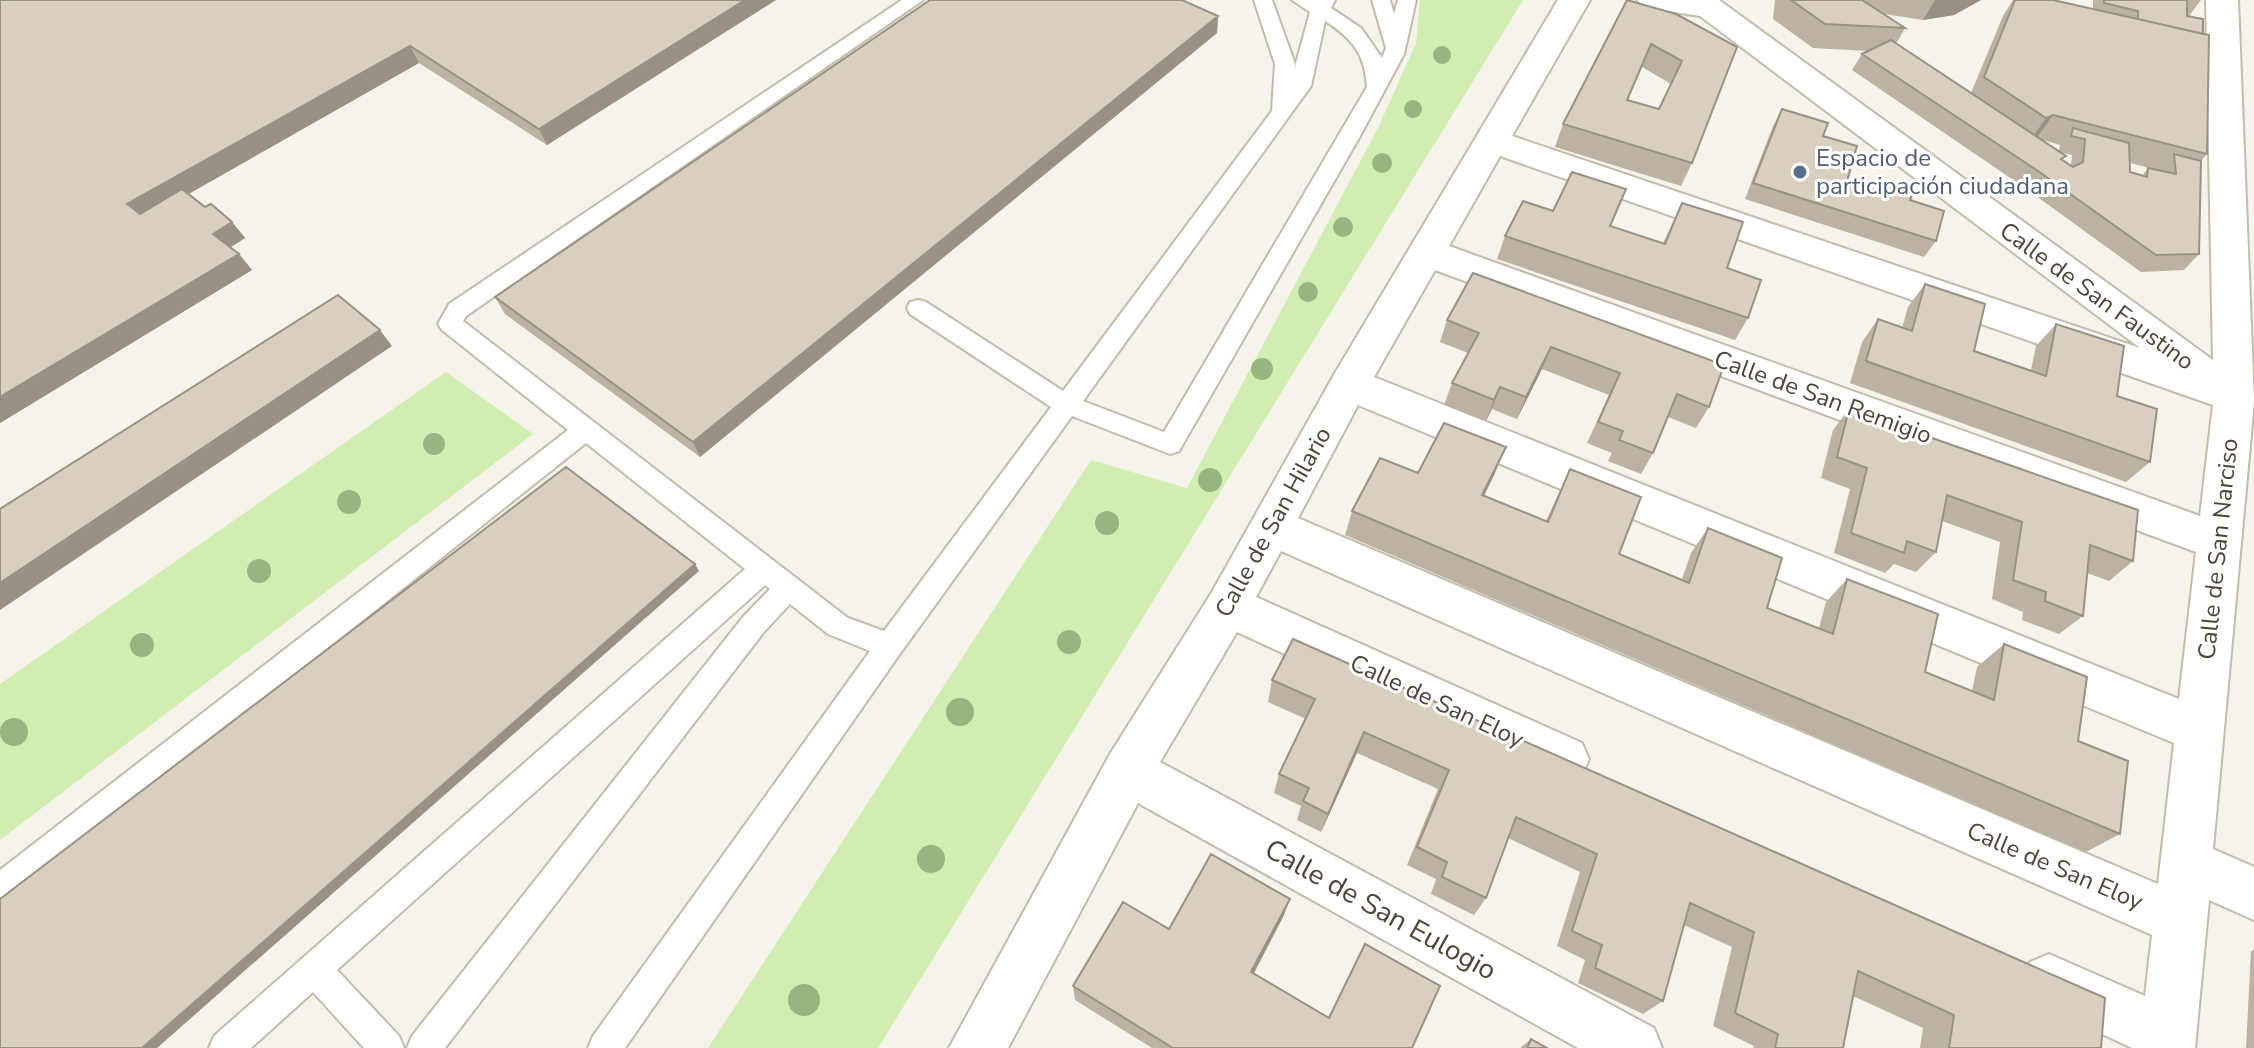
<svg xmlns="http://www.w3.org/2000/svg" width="2254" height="1048" viewBox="0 0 2254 1048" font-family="'Nunito Sans',sans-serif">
<rect width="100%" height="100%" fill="#f6f3eb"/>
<path fill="#d2edb1" d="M 1420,0 L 1523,0 L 878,1048 L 708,1048 L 1091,460 L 1187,488 L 1379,126 L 1416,43 Z
M 446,372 L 533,434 L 0,840 L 0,684 Z"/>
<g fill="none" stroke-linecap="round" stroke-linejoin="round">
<g stroke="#c3bbac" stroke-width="4">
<path id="service" d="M 902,0 L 923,0 L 466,316 L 463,321 L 848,618 L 884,631 L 1051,407 L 910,314 L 907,308 L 910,302 L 918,300 L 926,302 L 1063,391 L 1272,111 L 1275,64 L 1254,0 L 1272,0 L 1295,64 L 1294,71 L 1310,12 L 1292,0 L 1335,0 L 1331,8 L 1361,28 L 1382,58 L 1386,48 L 1372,0 L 1390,0 L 1394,14 L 1398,0 L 1416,0 L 1404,54 L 1359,138 L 1179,451 L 1170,454 L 1072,416 L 899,655 L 625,1048 L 588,1048 L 593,1036 L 870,651 L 828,634 L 790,604 L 763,633 L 445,1048 L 407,1048 L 412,1036 L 743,617 L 770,589 L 765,585 L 337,970 L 399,1036 L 404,1048 L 364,1048 L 313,992 L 251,1048 L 209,1048 L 214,1036 L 745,569 L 586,443 L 11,900 L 0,904 L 0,870 L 568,430 L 442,330 L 438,324 L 449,304 ZM 1325,21 C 1352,38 1365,54 1367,87 L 1164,432 L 1083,401 L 1311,86 Z"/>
</g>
<g stroke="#c3bbac" stroke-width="4">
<path id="minor" d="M 1558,0 L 1590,0 L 1512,136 L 2140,348 L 1700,16 L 1642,7 L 1637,0 L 1719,0 L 2213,360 L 2206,0 L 2238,0 L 2254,401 L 2213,849 L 2254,867 L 2254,920 L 2209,900 L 2195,1048 L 2132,1048 L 2030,1000 L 2022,981 L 2030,962 L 2049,954 L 2145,996 L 2152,935 L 1281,551 L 1256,597 L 1582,743 L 1589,759 L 1582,775 L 1564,782 L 1546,775 L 1237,632 L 1160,762 L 1654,1028 L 1662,1048 L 1578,1048 L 1138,803 L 1008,1048 L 949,1048 L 1110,754 L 1212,592 L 1335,373 ZM 1500,156 L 2213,405 L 2200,516 L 1449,246 ZM 1435,270 L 2196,552 L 2179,699 L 1374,377 ZM 1358,405 L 2174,743 L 2158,884 L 1298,518 Z"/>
</g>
<use href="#service" fill="#fff" fill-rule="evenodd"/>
<use href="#minor" fill="#fff" fill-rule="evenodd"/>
</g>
<g fill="#97b57e">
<circle cx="1442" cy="55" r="9"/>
<circle cx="1413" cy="109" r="9"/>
<circle cx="1382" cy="163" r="10"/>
<circle cx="1343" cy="227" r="10"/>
<circle cx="1308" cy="292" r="10"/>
<circle cx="1262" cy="369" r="11"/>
<circle cx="434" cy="444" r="11"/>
<circle cx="1210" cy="480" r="12"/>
<circle cx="349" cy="502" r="12"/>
<circle cx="1107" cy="523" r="12"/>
<circle cx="259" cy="571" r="12"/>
<circle cx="1069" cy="642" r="12"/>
<circle cx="142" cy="645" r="12"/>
<circle cx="960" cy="712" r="14"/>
<circle cx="14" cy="732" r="14"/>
<circle cx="931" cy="859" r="14"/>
<circle cx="804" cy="1000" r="16"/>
</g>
<path fill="#bbb2a4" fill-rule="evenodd" d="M 0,0 L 776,0 L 547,145 L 419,63 L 188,194 L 205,207 L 211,204 L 232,222 L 245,238 L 231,247 L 239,254 L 252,270 L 0,423 Z
M 1775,0 L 1981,0 L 1954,15 L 1923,20 L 1884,14 L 1905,28 L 1896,44 L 1971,93 L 2003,16 L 2013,0 L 2053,0 L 2093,9 L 2093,0 L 2201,0 L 2189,16 L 2207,154 L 2201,161 L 2199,254 L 2184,270 L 2141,272 L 2025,188 L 1852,70 L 1862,54 L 1868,51 L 1813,48 L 1773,19 ZM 2043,140 L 2060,145 L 2059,151 ZM 2062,153 L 2072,155 L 2071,165 L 2063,160 ZM 2130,163 L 2154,169 L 2148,168 L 2142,176 L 2130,172 Z
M 1676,14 L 1692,163 L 1681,186 L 1555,147 L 1563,124 ZM 1642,67 L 1671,84 L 1659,109 L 1628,100 Z
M 1218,16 L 1217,33 L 700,457 L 505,314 L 495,297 Z
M 1782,109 L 1823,136 L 1847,181 L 1880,192 L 1886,184 L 1910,200 L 1936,241 L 1924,257 L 1745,199 L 1773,126 Z
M 1682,203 L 1727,268 L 1748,318 L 1735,340 L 1497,259 L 1505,236 L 1553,211 L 1610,226 L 1663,243 Z
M 1473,273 L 1709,407 L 1696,428 L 1668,417 L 1653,453 L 1641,474 L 1608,461 L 1612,453 L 1587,443 L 1609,395 L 1542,369 L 1517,419 L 1492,409 L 1486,421 L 1444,405 L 1452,383 L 1468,353 L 1440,342 L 1447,320 Z
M 1925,284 L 1974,351 L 2031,370 L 2036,346 L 2056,324 L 2117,396 L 2150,462 L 2126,482 L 1850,383 L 1862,342 L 1878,319 L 1902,328 L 1908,307 Z
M 1849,409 L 2133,561 L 2109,581 L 2087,573 L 2083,616 L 2059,634 L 2022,620 L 2023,612 L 1992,599 L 2000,542 L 1942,521 L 1936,552 L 1916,572 L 1894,564 L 1885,573 L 1834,553 L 1850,489 L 1821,478 L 1833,430 Z
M 1570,469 L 1619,554 L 1682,579 L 1691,553 L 1708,528 L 1767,608 L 1819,628 L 1826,602 L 1847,579 L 1925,672 L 1972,691 L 1977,667 L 2004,644 L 2078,741 L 2120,834 L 2086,852 L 1345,535 L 1352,511 L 1418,473 L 1495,473 L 1484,496 L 1546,521 Z
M 1272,680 L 2101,1048 L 1920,1048 L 1923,1028 L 1853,996 L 1843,1048 L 1753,1048 L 1754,1046 L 1713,1026 L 1732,947 L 1684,925 L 1663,1001 L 1643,1014 L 1578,983 L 1585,960 L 1557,946 L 1580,872 L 1508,838 L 1486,898 L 1474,915 L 1431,894 L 1436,879 L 1407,865 L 1438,789 L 1357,753 L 1321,832 L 1297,820 L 1301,806 L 1274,793 L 1279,774 L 1306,719 L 1268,702 Z
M 1284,915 L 1254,973 L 1328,1018 L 1365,944 L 1412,1048 L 1152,1048 L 1075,1000 L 1073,986 L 1169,929 Z
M 2254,950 L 2254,1048 L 2246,1048 L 2251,951 Z
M 1531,1039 L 1547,1048 L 1520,1048 Z"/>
<path fill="#989186" d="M 745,0 L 776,0 L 547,145 L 539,129 Z
M 1935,0 L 1981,0 L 1954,15 L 1923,20 Z
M 1218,16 L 1217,33 L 700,457 L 693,442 Z
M 410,46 L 419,63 L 141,221 L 127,204 Z
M 2053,115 L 2036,139 L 2029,142 L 2046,118 Z
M 232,222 L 245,238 L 226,250 L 213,234 Z
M 239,254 L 252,270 L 0,423 L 0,397 Z
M 380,330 L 392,346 L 0,610 L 0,583 Z
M 1551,347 L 1542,369 L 1517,419 L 1526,397 Z
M 1500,387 L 1492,409 L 1486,421 L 1494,400 Z
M 1506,447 L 1495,473 L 1472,520 L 1482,495 Z
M 695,564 L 699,571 L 157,1048 L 142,1048 Z
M 1364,732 L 1357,753 L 1321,832 L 1328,814 Z
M 1290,899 L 1284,915 L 1247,986 L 1251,972 Z"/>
<path fill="#d9cfbf" stroke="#989186" stroke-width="2" fill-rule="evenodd" d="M 0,0 L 745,0 L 539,129 L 410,46 L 127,204 L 140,214 L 182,189 L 205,207 L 211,204 L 232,222 L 213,234 L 239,254 L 0,397 Z
M 930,0 L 1182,0 L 1218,16 L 693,442 L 495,297 Z
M 1627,0 L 1676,14 L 1737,47 L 1692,163 L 1563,124 ZM 1651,44 L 1682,61 L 1659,109 L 1627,100 Z
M 1791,0 L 1862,0 L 1905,28 L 1825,24 Z
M 2015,0 L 2053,0 L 2209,35 L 2207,154 L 2053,115 L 2046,118 L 1984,77 Z
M 2104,0 L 2187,0 L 2187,16 L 2203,19 L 2203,34 L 2138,19 L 2138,11 L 2104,3 Z
M 1891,40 L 2066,156 L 2061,159 L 2073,167 L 2083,162 L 2085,139 L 2071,136 L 2073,128 L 2129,143 L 2130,172 L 2147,177 L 2148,168 L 2176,174 L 2174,154 L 2201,161 L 2199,254 L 2156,255 L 2038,171 L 1862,54 Z
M 1782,109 L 1828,123 L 1823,136 L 1857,146 L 1847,181 L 1883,193 L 1886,184 L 1913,192 L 1910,200 L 1944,211 L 1936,241 L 1753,183 Z
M 1572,172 L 1626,189 L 1610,226 L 1665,244 L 1682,203 L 1743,222 L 1727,268 L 1761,280 L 1748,318 L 1505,236 L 1523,201 L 1553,211 Z
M 1473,273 L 1724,365 L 1709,407 L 1677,394 L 1653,453 L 1619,440 L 1623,431 L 1598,422 L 1620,373 L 1551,347 L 1526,397 L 1500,387 L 1494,400 L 1452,383 L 1479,333 L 1447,320 Z
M 1925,284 L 1985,304 L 1974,351 L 2046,376 L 2056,324 L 2124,346 L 2117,396 L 2157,409 L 2150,462 L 1866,361 L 1878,319 L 1912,331 Z
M 338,295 L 380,330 L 0,583 L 0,509 Z
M 1849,409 L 2138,510 L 2133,561 L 2090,545 L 2083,616 L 2045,601 L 2046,592 L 2013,580 L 2022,522 L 1947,495 L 1936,552 L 1907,541 L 1904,553 L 1851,533 L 1867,468 L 1837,457 Z
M 1444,423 L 1506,447 L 1482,495 L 1548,522 L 1570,469 L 1641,497 L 1619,554 L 1689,583 L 1708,528 L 1782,558 L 1767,608 L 1833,634 L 1847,579 L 1938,614 L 1925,672 L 1994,700 L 2004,644 L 2087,677 L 2078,741 L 2128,761 L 2120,834 L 1352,511 L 1380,458 L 1418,473 Z
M 566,467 L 695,564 L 142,1048 L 0,1048 L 0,899 Z
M 1293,639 L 2105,998 L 2101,1048 L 1949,1048 L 1954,1015 L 1858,971 L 1843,1048 L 1775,1048 L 1778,1034 L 1735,1013 L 1754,932 L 1690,903 L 1663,1001 L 1595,968 L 1602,945 L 1572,931 L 1597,854 L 1516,817 L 1486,898 L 1442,877 L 1447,862 L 1417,847 L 1449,770 L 1364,732 L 1328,814 L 1303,801 L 1309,788 L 1279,774 L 1315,699 L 1272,680 Z
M 1211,854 L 1290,899 L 1251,972 L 1329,1018 L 1365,944 L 1440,986 L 1412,1048 L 1173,1048 L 1073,986 L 1123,902 L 1169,929 Z
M 1531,1039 L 1547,1048 L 1527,1048 Z"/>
<circle fill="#5c6f8a" stroke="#fff" stroke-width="3" cx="1800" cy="172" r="8"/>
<g text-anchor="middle" stroke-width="6" stroke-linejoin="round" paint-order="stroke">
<g font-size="24" fill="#4e5e75" stroke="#fff" text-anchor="start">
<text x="1816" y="166">Espacio de<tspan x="1816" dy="28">participación ciudadana</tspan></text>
</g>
<g font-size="24" fill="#4c4437" stroke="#fff">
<text transform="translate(2097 296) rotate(36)" y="8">Calle de San Faustino</text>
<text transform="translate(1823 397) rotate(20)" y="8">Calle de San Remigio</text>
<text transform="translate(1273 522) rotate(-61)" y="8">Calle de San Hilario</text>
<text transform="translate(2218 549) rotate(-84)" y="8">Calle de San Narciso</text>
<text transform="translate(1437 701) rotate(25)" y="8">Calle de San Eloy</text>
<text transform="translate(2055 866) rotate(23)" y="8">Calle de San Eloy</text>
</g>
<g font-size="28" fill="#4c4437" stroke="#fff">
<text transform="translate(1381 909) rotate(29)" y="10">Calle de San Eulogio</text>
</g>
</g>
</svg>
